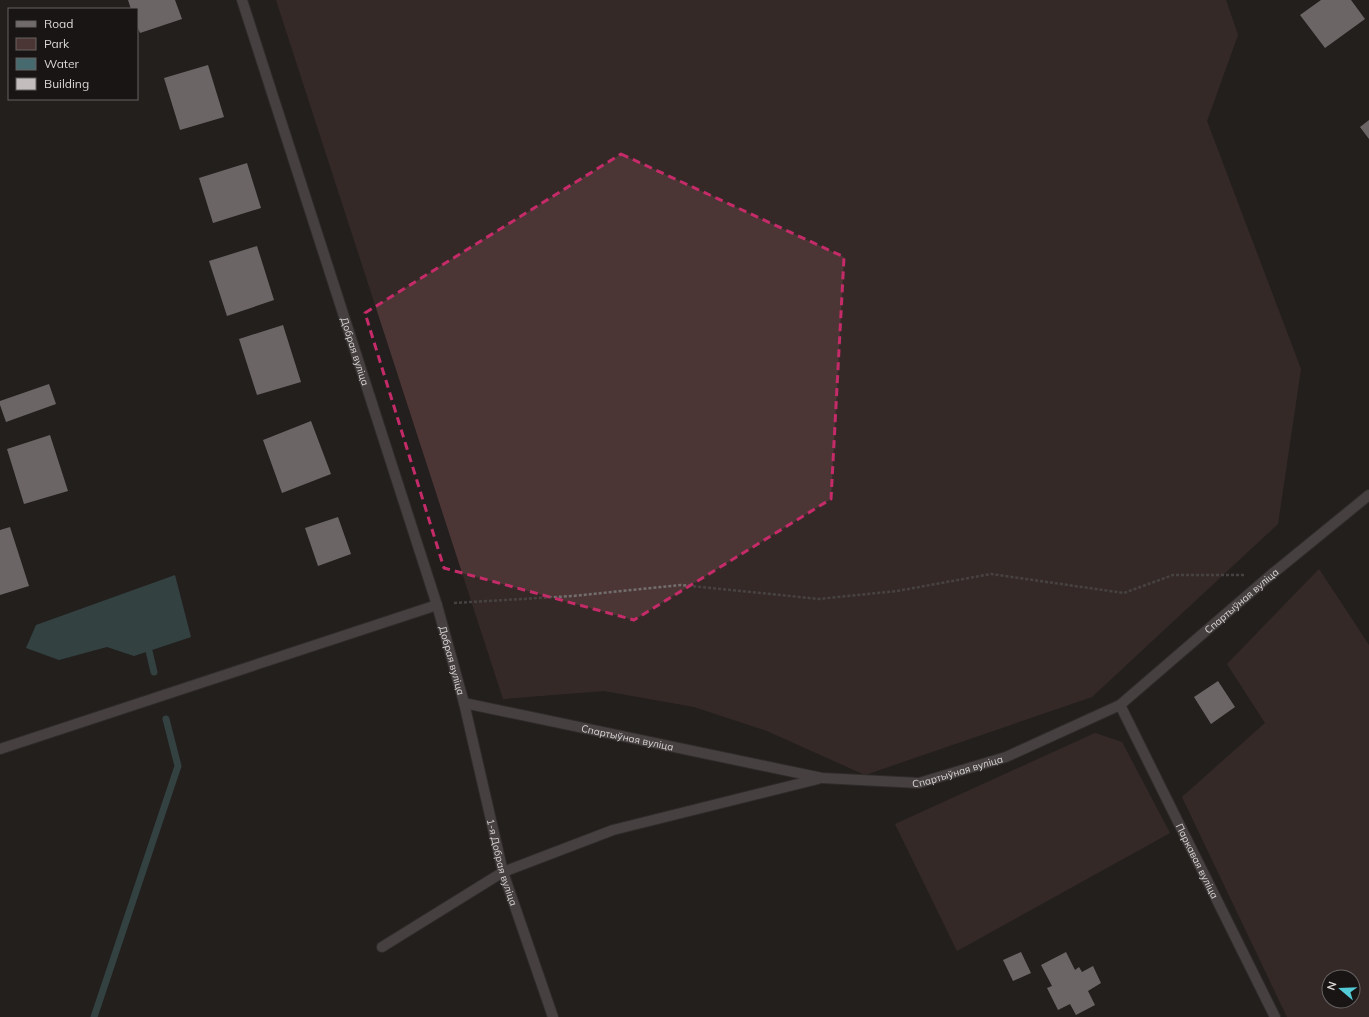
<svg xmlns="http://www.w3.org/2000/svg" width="1369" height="1017" viewBox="0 0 1369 1017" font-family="Mulish,sans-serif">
<rect width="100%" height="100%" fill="#231f1e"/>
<path fill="#4c3635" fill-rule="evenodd" d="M 276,0 L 1226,0 L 1238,35 L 1207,121 L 1301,369 L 1278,524 L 1092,697 L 865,775 L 767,731 L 694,707 L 604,691 L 503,699 Z
M 1319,569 L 1369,645 L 1369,1017 L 1287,1017 L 1182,797 L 1265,723 L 1227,664 ZM 1329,977 L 1353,977 L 1353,1001 L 1329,1001 Z
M 1095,733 L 1122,742 L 1170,833 L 957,951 L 895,824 Z"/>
<path fill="#476a6e" d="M 175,575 L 191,637 L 134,656 L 107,647 L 59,660 L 26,648 L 36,625 Z"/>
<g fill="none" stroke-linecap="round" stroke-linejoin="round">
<path stroke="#476a6e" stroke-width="7" d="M 149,651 L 154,672
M 94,1017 L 178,766 L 166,719"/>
</g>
<path fill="#c3bdbd" d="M 128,0 L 175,0 L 182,19 L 140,33 L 137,26 L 137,9 L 131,9 Z
M 1321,0 L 1351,0 L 1365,19 L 1325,48 L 1300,15 Z
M 208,65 L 224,117 L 180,130 L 164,78 Z
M 1369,120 L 1369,139 L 1360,127 Z
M 247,163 L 261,208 L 213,223 L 199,178 Z
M 257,246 L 274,300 L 227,316 L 209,261 Z
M 283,325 L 301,382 L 257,395 L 239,339 Z
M 49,384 L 56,404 L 6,422 L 0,405 L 0,401 Z
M 311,421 L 331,474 L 282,493 L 263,440 Z
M 50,435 L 68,491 L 24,504 L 7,449 Z
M 338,517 L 351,554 L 318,566 L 305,528 Z
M 10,527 L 29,586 L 0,595 L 0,530 Z
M 1218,681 L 1235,707 L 1211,724 L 1194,697 Z
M 1021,952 L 1031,973 L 1013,981 L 1003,960 Z
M 1066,952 L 1075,970 L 1079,967 L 1082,972 L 1093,966 L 1101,983 L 1088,991 L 1095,1005 L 1076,1015 L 1070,1004 L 1058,1010 L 1047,988 L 1052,986 L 1041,965 Z"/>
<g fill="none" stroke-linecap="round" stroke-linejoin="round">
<g stroke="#3e3b3a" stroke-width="12">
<path id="service" d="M 382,947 L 503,872"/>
</g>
<g stroke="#3e3b3a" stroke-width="12">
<g id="minor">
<path id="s1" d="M 242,0 L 437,605 L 464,703 L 503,872 L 553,1017"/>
<path id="s2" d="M 464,703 L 822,778 L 919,783 L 1006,757 L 1120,705 L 1272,574 L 1369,495"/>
<path id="s3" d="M 1120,705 L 1275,1017"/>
<path d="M 0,749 L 437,605"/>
<path d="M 503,872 L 613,830 L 818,779"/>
</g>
</g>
<path stroke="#726e6d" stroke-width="2.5" stroke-dasharray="3 2" stroke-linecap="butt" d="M 454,603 L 573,596 L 681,585 L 819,599 L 897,591 L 991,574 L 1124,593 L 1173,575 L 1245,575"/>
<use href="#service" stroke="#716b6b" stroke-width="10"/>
<use href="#minor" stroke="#716b6b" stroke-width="10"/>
</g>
<path d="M0 0H1369V1017H0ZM 621,154 L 844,257 L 831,499 L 634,620 L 444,568 L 365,313 Z" fill="#231f1e" fill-opacity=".55" fill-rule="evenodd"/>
<path fill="none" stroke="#c42b68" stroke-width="3" stroke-dasharray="8 5" stroke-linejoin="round" d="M 621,154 L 844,257 L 831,499 L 634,620 L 444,568 L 365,313 Z"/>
<g text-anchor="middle" stroke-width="4" stroke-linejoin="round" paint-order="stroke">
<g font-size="10" fill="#dbd8d8" stroke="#191515">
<text dy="4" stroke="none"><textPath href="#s1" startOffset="369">Добрая вуліца</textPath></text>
<text dy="4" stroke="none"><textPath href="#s2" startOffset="839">Спартыўная вуліца</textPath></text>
<text dy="4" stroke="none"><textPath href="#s1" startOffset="693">Добрая вуліца</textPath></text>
<text dy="4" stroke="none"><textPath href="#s2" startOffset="167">Спартыўная вуліца</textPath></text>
<text dy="4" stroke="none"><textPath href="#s2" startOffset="503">Спартыўная вуліца</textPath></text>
<text dy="4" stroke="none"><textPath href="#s1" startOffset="901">1-я Добрая вуліца</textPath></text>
<text dy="4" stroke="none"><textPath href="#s3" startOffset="174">Паркавая вуліца</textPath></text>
</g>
</g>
<rect x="8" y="8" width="130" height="92" fill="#191515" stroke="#676363"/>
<rect x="16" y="21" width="20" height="6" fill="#716b6b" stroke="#676363"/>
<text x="44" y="28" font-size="12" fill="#dbd8d8">Road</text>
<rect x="16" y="38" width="20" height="12" fill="#4c3635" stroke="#676363"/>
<text x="44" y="48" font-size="12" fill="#dbd8d8">Park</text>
<rect x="16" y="58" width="20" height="12" fill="#476a6e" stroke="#676363"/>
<text x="44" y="68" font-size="12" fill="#dbd8d8">Water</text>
<rect x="16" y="78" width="20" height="12" fill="#c3bdbd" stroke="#676363"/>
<text x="44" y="88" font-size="12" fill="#dbd8d8">Building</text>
<g transform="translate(1341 989) rotate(289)"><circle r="19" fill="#191515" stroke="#676363"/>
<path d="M0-3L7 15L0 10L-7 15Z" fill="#52cbd7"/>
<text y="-6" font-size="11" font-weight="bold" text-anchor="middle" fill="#dbd8d8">N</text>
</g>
</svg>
